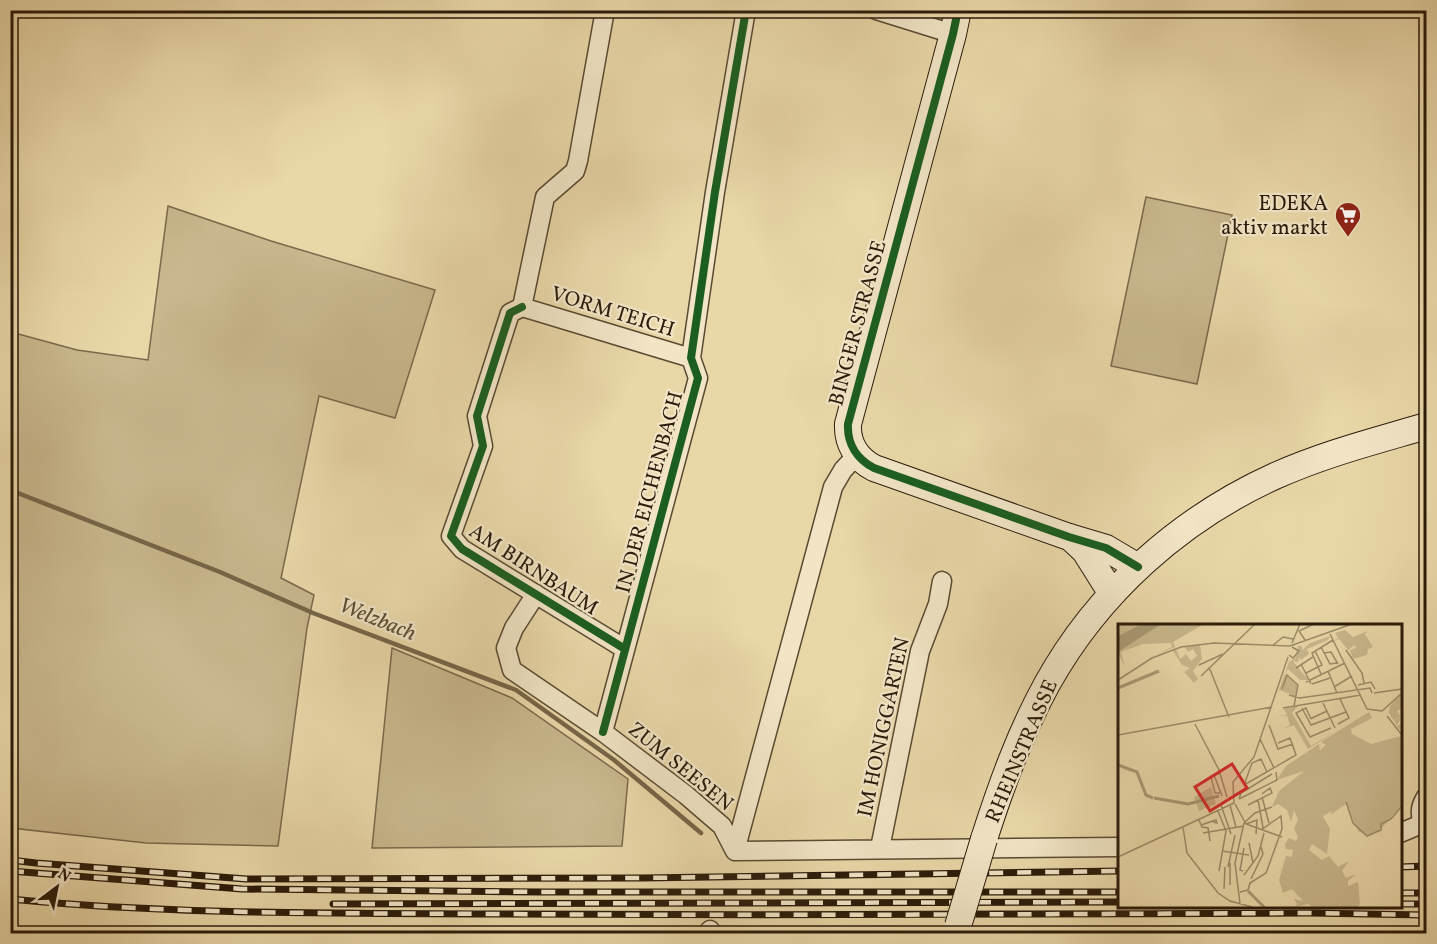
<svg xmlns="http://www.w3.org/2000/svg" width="1437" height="944" viewBox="0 0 1437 944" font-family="Vollkorn,serif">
<rect width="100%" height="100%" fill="#e9d7a8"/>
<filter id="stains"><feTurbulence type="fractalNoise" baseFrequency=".00333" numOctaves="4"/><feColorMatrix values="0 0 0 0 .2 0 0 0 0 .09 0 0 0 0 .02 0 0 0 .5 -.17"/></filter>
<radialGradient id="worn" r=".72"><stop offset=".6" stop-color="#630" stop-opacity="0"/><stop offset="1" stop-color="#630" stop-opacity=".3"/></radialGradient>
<path fill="#c9b78d" stroke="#7a694c" stroke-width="1.5" d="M 1146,197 L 1232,215 L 1197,384 L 1111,366 Z
M 168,206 L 271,241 L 435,290 L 395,418 L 319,396 L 281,578 L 314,595 L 307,628 L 278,846 L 146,843 L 11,828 L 11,332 L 77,350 L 148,360 Z
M 392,648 L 512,698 L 628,779 L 622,846 L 372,848 Z"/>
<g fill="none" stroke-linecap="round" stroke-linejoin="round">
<path stroke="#766548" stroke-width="4.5" d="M 10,490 L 220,572 L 313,613 L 516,690 L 614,760 L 701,833
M 769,929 L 772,934"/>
<g stroke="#5a4a32" stroke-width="21">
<path id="street" d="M 876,10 L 953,34
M 522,307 L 510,313 L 477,416 L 483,446 L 451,536 L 462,549 L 625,649
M 522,307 L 545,197 L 575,171 L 578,161 L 605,10
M 522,307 L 691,358
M 536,594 L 514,628 L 506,648 L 512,670 L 603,732 L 686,795 L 722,826 L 735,851
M 603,732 L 698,378 L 691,358 L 715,192 L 746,10
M 1426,797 C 1419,808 1419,816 1426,827
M 1400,833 L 1424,823
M 880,848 L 920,651 L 938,604 L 942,581
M 735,851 L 833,487 L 843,470 L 857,455
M 735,851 L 1119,847
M 709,934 L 710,930"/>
</g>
<g stroke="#2b1b0a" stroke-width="28">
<path id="secondary" d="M 958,10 L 953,34 L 848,424 C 847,444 857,459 874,468 L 1069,537 L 1106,548 L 1138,567
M 1070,537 L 1085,551 L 1112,594
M 984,839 C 1001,786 1020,733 1047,684 C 1098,592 1180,519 1275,476 C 1324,454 1375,441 1426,426"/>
</g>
<use href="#street" stroke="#f1e5c6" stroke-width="18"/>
<use href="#secondary" stroke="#f1e5c6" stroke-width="26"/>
<g stroke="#2b1b0a" stroke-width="7">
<path id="rail" d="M 10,860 L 36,863 L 246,879 L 642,878 L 1119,871
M 1400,867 L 1426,866
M 10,871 L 242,889 L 542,892 L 1119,892
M 1400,893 L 1426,893
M 10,899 C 175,915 341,913 506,914 C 774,916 1042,914 1310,913 L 1426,915
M 333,904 L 1119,902
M 1400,904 L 1426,904"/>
</g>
<use href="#rail" stroke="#f1e5c6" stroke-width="4.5" stroke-dasharray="14" stroke-linecap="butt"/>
<g stroke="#2b1b0a" stroke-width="28" stroke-linecap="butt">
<path id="secondary-bridge" d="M 958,926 L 984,839"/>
</g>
<use href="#secondary-bridge" stroke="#f1e5c6" stroke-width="26"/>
<g stroke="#f1e5c6" stroke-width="11">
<path id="cycleway" d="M 958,10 L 953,34 L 848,424 C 847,444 857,459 874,468 L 1069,537 L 1106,548 L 1138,567
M 522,307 L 510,313 L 477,416 L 483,446 L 451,536 L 462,549 L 625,649
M 603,732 L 698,378 L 691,358 L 715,192 L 746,10"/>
</g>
<use href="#cycleway" stroke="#1b5e20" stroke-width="8"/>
</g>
<defs>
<g id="supermarket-pin" transform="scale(1.35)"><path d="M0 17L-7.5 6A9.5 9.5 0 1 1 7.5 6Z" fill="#8f2418" stroke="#f1e5c6"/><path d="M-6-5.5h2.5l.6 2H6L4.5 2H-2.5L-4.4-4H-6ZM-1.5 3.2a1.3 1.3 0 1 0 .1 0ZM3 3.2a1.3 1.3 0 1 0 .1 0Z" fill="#fff"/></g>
</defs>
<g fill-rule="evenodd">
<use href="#supermarket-pin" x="1348" y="215"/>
</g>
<g text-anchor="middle" stroke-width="4.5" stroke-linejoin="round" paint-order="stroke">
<g font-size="21" fill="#2b1b0a" stroke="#f1e5c6" text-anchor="end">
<text x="1328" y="210">EDEKA<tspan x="1328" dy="24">aktiv markt</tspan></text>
</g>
<g font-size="21" fill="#2b1b0a" stroke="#f1e5c6">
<text transform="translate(613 311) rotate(17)" y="7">VORM TEICH</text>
<text transform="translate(857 323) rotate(-75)" y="7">BINGER STRASSE</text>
<text transform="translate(649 492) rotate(-75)" y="7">IN DER EICHENBACH</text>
<text transform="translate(534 569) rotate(33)" y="7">AM BIRNBAUM</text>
<text transform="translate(883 727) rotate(-78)" y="7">IM HONIGGARTEN</text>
<text transform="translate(1021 751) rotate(-67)" y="7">RHEINSTRASSE</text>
<text transform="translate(681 766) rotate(39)" y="7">ZUM SEESEN</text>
</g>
<g font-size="22" font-style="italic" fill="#5d4d34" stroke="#f1e5c6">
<text transform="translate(378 618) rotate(22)" y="8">Welzbach</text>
</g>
</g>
<g transform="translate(1118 624)">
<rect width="284" height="284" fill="#e9d7a8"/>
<path d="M 0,0 L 86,0 L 55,18 L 57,23 L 37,31 L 54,23 L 53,19 L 25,20 L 3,28 L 7,43 L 0,29 ZM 227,6 L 235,13 L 250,7 L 247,10 L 255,23 L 250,25 L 249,31 L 235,35 L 232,26 L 238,24 L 237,21 L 230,26 L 221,15 L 216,17 L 220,14 L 217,9 ZM 212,12 L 210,16 L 189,25 L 191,30 L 183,36 L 181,33 L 180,38 L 175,37 L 190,56 L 182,56 L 170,45 L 167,50 L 180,62 L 177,72 L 161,66 L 171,38 L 177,34 L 180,22 L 184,22 L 184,26 L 192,19 ZM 82,21 L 84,35 L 75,47 L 80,55 L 76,59 L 66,48 L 72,44 L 64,41 L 55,27 L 58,25 L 62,35 L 68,30 L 73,37 L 79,32 L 75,25 L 70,28 L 67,23 ZM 283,70 L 283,85 L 279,87 L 283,93 L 276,95 L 283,94 L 279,101 L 283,101 L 282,106 L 271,89 L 272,82 ZM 180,82 L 174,89 L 193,122 L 223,104 L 190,125 L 176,101 L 165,105 L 172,101 L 169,92 L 160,92 L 169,91 L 166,85 ZM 251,88 L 254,94 L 233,105 L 234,110 L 253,120 L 283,112 L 284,181 L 262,206 L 250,212 L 240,207 L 228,180 L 212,191 L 214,187 L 205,192 L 203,189 L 212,205 L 209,230 L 194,220 L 191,226 L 204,236 L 211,232 L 220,243 L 231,237 L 224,247 L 228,254 L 238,250 L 230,257 L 230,262 L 240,258 L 242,280 L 240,283 L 195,283 L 190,280 L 177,283 L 179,280 L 176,275 L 185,277 L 174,265 L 165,269 L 161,256 L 168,232 L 174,233 L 175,226 L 168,225 L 167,220 L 171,214 L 178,217 L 180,213 L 176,205 L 180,195 L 176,187 L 173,198 L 169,186 L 160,180 L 154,183 L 161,167 L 186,147 L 159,156 L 168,142 L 201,120 L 202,126 L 208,121 L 203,118 ZM 93,163 L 98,180 L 81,187 L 76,173 Z" fill="#c9b78d"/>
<path d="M 24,0 L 43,0 L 0,28 L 0,12 Z" fill="#a89772"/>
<path fill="none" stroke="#a89772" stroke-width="3" d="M 0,64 L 41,47M 0,141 L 19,148 L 28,171 L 35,174M 36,174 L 70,180 L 101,172M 130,267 L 146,283"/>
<path fill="none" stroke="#9d8c69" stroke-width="1.5" d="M 212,10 L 249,85 L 264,87 L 284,69M 187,16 L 181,7 L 196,0M 174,19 L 182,0M 154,22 L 165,13 L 175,15M 203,23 L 212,40 L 219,39M 228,26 L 244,49 L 246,59M 206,29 L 213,28 L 220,40M 171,31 L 175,34 L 181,27 L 174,23M 183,40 L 193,60M 81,41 L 105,30M 91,43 L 111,93M 178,44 L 195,33M 210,47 L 219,69M 188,49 L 204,41 L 197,27M 203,50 L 194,29 L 215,16M 83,52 L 137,0M 0,56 L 34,34 L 63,23 L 96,19 L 172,22 L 234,0M 188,58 L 227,39M 194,60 L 212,54M 240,61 L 253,58 L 257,65M 216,63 L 234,52M 164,65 L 169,51 L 180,61 L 176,82M 256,69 L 284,65M 171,71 L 182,74 L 252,64 L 254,69M 204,77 L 217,104M 165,84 L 243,71M 184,84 L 193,101 L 228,88M 269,92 L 284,111M 192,95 L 209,87M 193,95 L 188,84 L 178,89 L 192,113 L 213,104M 77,100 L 101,146 L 109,173M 220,100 L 231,94 L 222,75M 151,101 L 160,125 L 175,120M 0,111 L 154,83M 142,115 L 156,144M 102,149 L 96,151 L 104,172M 96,151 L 93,153 L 97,169 L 103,169M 126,161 L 178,131 L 172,114 L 160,119M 126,161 L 134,139 L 143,135 L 149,148M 144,173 L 151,199M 121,175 L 159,156 L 158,148M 121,175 L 123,169 L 154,150M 140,175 L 145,204M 228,178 L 235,199 L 249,212 L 263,206 L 263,200 L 273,195 L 284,182M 117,180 L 128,200 L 164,213M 103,181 L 113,210M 112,181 L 118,203M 130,181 L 154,169 L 152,164 L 144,170M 100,187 L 108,207 L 101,247M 81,196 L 84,203 L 90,204 L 92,217M 126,199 L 137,189 L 154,183M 128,200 L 139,196 L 138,210M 83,201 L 98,196 L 99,199 L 95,198M 65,203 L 69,229 L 100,269 L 112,277 L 134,283M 85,209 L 126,202M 131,219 L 135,239M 104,227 L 131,231M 0,233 L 116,179 L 115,158 L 136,133 L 170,33M 112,239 L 112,261M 110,243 L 117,211M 125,247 L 122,246 L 126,224M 126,251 L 140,232 L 146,209M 133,255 L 145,230 L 143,223M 106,265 L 107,243M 122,268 L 130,266 L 132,259 L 148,249 L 164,205 L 163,192 L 143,206M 122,280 L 117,239 L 126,199"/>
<path fill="#d62828" fill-opacity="0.15" stroke="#d62828" stroke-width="3" d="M 114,140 L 129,164 L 92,187 L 77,163 Z"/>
<rect width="284" height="284" fill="none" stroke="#2b1b0a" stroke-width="3"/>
</g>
<rect width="1437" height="944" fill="none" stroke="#e9d7a8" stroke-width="36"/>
<rect x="12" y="12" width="1413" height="920" fill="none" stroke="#2b1b0a" stroke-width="3"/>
<rect x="18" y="18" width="1401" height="908" fill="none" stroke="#2b1b0a" stroke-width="1.5"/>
<g transform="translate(57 887) rotate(32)" stroke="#f1e5c6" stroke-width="4.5" paint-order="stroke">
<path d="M0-4.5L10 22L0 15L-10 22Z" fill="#2b1b0a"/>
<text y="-9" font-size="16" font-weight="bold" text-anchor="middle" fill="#2b1b0a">N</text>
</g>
<rect width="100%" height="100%" filter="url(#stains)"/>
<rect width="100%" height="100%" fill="url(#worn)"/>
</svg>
